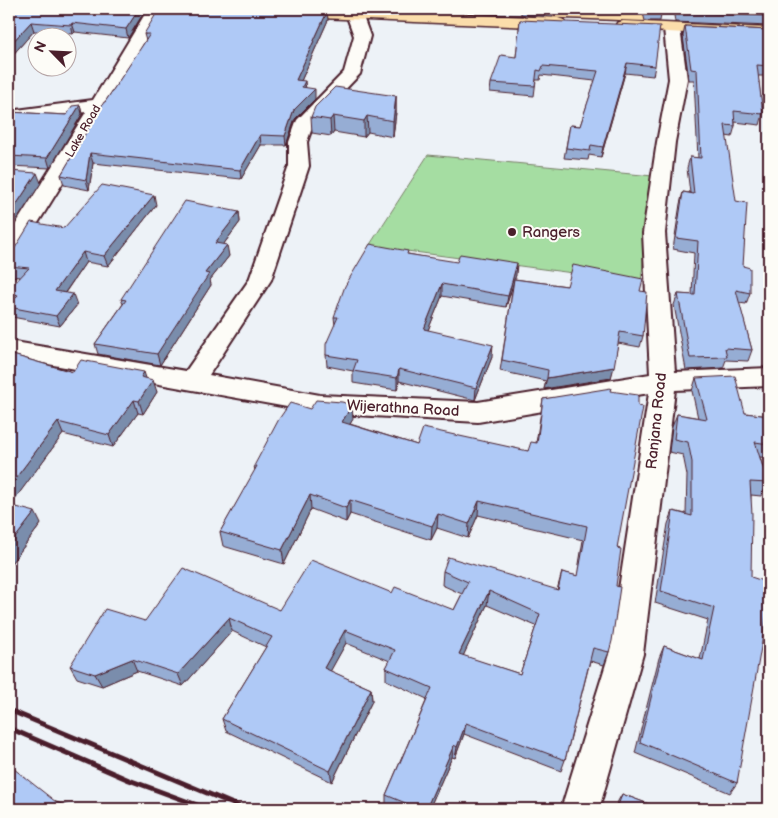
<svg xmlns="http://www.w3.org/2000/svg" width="778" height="818" viewBox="0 0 778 818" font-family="'Balsamiq Sans',sans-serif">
<rect width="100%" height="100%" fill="#edf2f7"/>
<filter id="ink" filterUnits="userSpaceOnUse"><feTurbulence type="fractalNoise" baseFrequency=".02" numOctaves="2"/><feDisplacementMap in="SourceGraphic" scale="10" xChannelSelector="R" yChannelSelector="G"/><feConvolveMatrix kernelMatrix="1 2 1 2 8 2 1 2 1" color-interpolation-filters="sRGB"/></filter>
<g filter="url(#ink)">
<path fill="#a5dda2" stroke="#787e66" d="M 428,155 L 653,176 L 641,282 L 369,246 Z"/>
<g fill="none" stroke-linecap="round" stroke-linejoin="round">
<g stroke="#4a1f2b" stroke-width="4">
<path id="street" d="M 148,9 L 163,9 L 67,176 L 17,257 L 9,259 L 9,235 L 86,112 L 9,121 L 9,111 L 93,100 Z
M 354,9 L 359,11 L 362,14 L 370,36 L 360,74 L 314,122 L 307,142 L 309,166 L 271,280 L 209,375 L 320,395 L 478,402 L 650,374 L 643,233 L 657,142 L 669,79 L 664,28 L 666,25 L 678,25 L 680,28 L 687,79 L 675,142 L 665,233 L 675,372 L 769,368 L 769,386 L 675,390 L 643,654 L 599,809 L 561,809 L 609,654 L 649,393 L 478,422 L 320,413 L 9,357 L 9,341 L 186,371 L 249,280 L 289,166 L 289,142 L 297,120 L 344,72 L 354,36 L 346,14 L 349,11 Z"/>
</g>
<g stroke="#4a1f2b" stroke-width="3">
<path id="highway" d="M 217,9 L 333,9 L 558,18 L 564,20 L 566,23 L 564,26 L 558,28 L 225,14 L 219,12 Z
M 532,9 L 645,11 L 651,13 L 653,16 L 651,19 L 645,21 L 538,17 L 532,15 L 530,12 Z
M 623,21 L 769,28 L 769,38 L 617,29 L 615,26 L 617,23 Z"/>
</g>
<use href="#street" fill="#fdfcf7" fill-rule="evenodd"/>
<use href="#highway" fill="#fbddab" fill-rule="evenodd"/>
<path stroke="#4a1f2b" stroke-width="5" d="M 9,710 L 245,809
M 9,728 L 129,780 L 208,809"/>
</g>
<path fill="#96add4" stroke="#4a1f2b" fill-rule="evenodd" d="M 9,9 L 146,9 L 128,38 L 75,32 L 73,34 L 34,31 L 9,59 Z
M 521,9 L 554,9 L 553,17 L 521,15 Z
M 642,9 L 662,9 L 660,21 L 645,21 Z
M 673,9 L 769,9 L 769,26 L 675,22 Z
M 327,12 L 328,20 L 301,81 L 306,88 L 315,99 L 295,119 L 286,145 L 261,145 L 241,179 L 93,163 L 89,190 L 64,185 L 61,175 L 105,102 L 146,41 L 144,34 Z
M 520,20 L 655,66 L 653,76 L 625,73 L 601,157 L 589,155 L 588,160 L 564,158 L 570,125 L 580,126 L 595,81 L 541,75 L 540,80 L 536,80 L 534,96 L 490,92 L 491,83 L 516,57 Z
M 685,26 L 769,30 L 769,76 L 758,76 L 763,114 L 760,125 L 735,122 L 735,126 L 732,137 L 726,136 L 743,266 L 750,293 L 746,304 L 739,303 L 752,350 L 748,361 L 726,360 L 723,368 L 686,370 L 674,305 L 678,294 L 692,295 L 694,253 L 673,249 L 680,204 L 683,192 L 690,193 L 687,168 L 690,157 L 698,158 L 694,80 L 689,80 L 683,36 Z
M 396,96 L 396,112 L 393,137 L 368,132 L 364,137 L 334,132 L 331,136 L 312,133 L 311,117 Z
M 80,105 L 82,114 L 50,168 L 9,166 L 9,112 L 67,115 Z
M 156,205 L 108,266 L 86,262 L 65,293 L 77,305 L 60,326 L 12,317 L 9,309 L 9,305 L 11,302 L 10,302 L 9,299 L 9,289 L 20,277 L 9,276 L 9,249 L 15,248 L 64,228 Z
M 239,212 L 240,222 L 223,245 L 229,256 L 210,280 L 211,285 L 160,365 L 98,354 L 95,344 L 123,304 L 121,299 Z
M 408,254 L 516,275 L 514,279 L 567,286 L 640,291 L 643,336 L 640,347 L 618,343 L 611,378 L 544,389 L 546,381 L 500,371 L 514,280 L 506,307 L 442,296 L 428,330 L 492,357 L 475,400 L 399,381 L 397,390 L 353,383 L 353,371 L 327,366 L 326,355 L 335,325 L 334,317 Z
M 9,354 L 73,372 L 146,378 L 157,392 L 143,414 L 138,413 L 113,447 L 63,434 L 10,505 L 41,524 L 9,566 Z
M 696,378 L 745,413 L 769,416 L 769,458 L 760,457 L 768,483 L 761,496 L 751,495 L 737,783 L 730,793 L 635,753 L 659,658 L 664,646 L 700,659 L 708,620 L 655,603 L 668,524 L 673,511 L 686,514 L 687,475 L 683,455 L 669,452 L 672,427 L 677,414 L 698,418 L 692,391 Z
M 610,391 L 617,548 L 609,652 L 604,665 L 590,661 L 565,760 L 561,771 L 464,734 L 455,758 L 452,757 L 429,809 L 395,809 L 386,806 L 386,795 L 427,699 L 386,680 L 386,668 L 390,661 L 346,643 L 330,671 L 371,689 L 372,701 L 332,782 L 226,731 L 222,719 L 266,647 L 232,631 L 183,686 L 137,671 L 102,686 L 77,678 L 70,666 L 145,621 L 280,610 L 392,593 L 454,610 L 462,594 L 442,585 L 443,571 L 557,590 L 562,572 L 577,576 L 583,540 L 478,515 L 468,538 L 437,528 L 431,540 L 350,514 L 346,522 L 311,509 L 284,564 L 223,546 L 220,532 L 255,471 L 254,466 L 310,409 L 353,419 L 350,424 L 417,445 L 528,451 L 536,443 L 543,399 ZM 487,605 L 536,626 L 520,674 L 463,656 Z
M 622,794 L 662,809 L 616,809 L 618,801 Z"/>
<path fill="#7a8dac" stroke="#4a1f2b" d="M 139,9 L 146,9 L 128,38 L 126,29 Z
M 327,12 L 328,20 L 297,90 L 296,80 Z
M 31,22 L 34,31 L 9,59 L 9,46 Z
M 72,23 L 75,32 L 73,34 L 71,25 Z
M 627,63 L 625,73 L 601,157 L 603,147 Z
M 305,81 L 306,90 L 302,87 Z
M 315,89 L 315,99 L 295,119 L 286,145 L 285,136 L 294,110 Z
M 396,96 L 396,112 L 393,137 L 393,121 Z
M 80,105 L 82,114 L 50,168 L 47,158 Z
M 333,116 L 334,132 L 331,136 L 330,120 Z
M 367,116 L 368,132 L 364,137 L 364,121 Z
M 260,135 L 261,145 L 241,179 L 240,170 Z
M 90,153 L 93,163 L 89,190 L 86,180 Z
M 37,173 L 41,183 L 9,232 L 9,216 Z
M 154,195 L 156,205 L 108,266 L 104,256 Z
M 239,212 L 240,222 L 217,253 L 215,243 Z
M 227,245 L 229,256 L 210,280 L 211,285 L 160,365 L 157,354 L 205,273 Z
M 83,252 L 86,262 L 59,301 L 55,291 Z
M 517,263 L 516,275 L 506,307 L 508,296 Z
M 442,284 L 442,296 L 424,340 L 424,329 Z
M 73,294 L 77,305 L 60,326 L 56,316 Z
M 493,345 L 492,357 L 475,400 L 476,388 Z
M 614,367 L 611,378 L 544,389 L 547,378 Z
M 399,369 L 399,381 L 397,390 L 397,378 Z
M 144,372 L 148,384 L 141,377 Z
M 153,380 L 157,392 L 143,414 L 139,401 Z
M 134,400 L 138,413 L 113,447 L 109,435 Z
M 352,405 L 353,419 L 343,436 L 342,422 Z
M 58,422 L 63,434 L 9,507 L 9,487 Z
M 310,495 L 311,509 L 284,564 L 282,550 Z
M 350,500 L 350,514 L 346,522 L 346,508 Z
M 479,501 L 478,515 L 468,538 L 469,524 Z
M 35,512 L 41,524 L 9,566 L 9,546 Z
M 438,514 L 437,528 L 431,540 L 432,526 Z
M 489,591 L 487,605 L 458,667 L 459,654 Z
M 229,618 L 232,631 L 183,686 L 178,674 Z
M 345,630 L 346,643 L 325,681 L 324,668 Z
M 132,659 L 137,671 L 102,686 L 95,674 Z
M 371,689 L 372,701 L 332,782 L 330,771 Z
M 466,723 L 464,734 L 455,758 L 457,747 Z
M 454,745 L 452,757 L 429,809 L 426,809 Z"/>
<path fill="#afc9f6" stroke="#4a1f2b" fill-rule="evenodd" d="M 9,9 L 139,9 L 126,29 L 72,23 L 71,25 L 31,22 L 9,46 Z
M 159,9 L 259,9 L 327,12 L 296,80 L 305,81 L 302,87 L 315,89 L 294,110 L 285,136 L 260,135 L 240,170 L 90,153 L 86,180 L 61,175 L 104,102 L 105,102 L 150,34 L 144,34 Z
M 646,9 L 662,9 L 662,11 L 647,11 Z
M 677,9 L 769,9 L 769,16 L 677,12 Z
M 520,20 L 660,26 L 655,66 L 627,63 L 603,147 L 591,145 L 590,151 L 566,148 L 570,125 L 580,126 L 598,71 L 543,66 L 541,71 L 537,70 L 535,86 L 491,83 L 501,55 L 516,57 Z
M 685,26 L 769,30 L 769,66 L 757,65 L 763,114 L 734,111 L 735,126 L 725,125 L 736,201 L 747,203 L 743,266 L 750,268 L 750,293 L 736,290 L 752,350 L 725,348 L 727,357 L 690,358 L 678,294 L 695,295 L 698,241 L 676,238 L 683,192 L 694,194 L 690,157 L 701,158 L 697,70 L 691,69 Z
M 335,87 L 396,96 L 393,121 L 367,116 L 364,121 L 333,116 L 330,120 L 311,117 L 315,107 Z
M 80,105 L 47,158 L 9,156 L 9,112 L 67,115 L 72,106 Z
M 9,171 L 37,173 L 9,216 Z
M 102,185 L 154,195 L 104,256 L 83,252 L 55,291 L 73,294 L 56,316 L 9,307 L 9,305 L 18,295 L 9,292 L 9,289 L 29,268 L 9,266 L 9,249 L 15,248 L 31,222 L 64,228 Z
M 185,201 L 239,212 L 215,243 L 227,245 L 205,273 L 209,274 L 157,354 L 95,344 L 126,300 L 121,299 Z
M 370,244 L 408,251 L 407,254 L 457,262 L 460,254 L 517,263 L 508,296 L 442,284 L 424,329 L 493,345 L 476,388 L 399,369 L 397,378 L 353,371 L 357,360 L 326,355 L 326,344 L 338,317 L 334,317 L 345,286 Z
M 573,265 L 643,279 L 640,291 L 647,292 L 643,336 L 620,332 L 614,367 L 547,378 L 548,370 L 502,360 L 514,279 L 567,286 Z
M 9,354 L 73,372 L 81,360 L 144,372 L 141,377 L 153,380 L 139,401 L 134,400 L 109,435 L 58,422 L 9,487 Z
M 735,376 L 745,413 L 769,416 L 769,444 L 755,442 L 768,483 L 750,482 L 752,514 L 751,577 L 769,583 L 769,602 L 737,783 L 640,742 L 664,646 L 703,660 L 714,608 L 661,591 L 673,511 L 692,516 L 692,462 L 688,442 L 674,439 L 677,414 L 707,419 L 696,378 Z
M 611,388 L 610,391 L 638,395 L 638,406 L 643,407 L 617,548 L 621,549 L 616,586 L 620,587 L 612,641 L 609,652 L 593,648 L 565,760 L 466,723 L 457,747 L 454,745 L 426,809 L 420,809 L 386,795 L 432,688 L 386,668 L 395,650 L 345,630 L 324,668 L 371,689 L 330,771 L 222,719 L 272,637 L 229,618 L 178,674 L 132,659 L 95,674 L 70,666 L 105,609 L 145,621 L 183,568 L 280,610 L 311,560 L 392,593 L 395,587 L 454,610 L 468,582 L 443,571 L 448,557 L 558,590 L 562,572 L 578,576 L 587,526 L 479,501 L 469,524 L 438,514 L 432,526 L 350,500 L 346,508 L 310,495 L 282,550 L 220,532 L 257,466 L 254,466 L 279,419 L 290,403 L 310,409 L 316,400 L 342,402 L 352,405 L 342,422 L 417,445 L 423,428 L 528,451 L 531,442 L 537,443 L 543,399 ZM 489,591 L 540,614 L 520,674 L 459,654 Z
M 9,505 L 35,512 L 9,546 Z
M 9,765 L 56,802 L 76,809 L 9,809 Z
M 622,794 L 662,809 L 617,809 Z"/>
</g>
<circle fill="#4a1f2b" stroke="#fdfcf7" stroke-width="2" cx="512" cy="232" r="5"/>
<g text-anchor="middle" stroke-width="4" stroke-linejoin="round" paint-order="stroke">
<g font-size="12" fill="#4a1f2b" stroke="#fdfcf7">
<text transform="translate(83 131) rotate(-60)" y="4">Lake Road</text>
</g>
<g font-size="15" fill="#4a1f2b" stroke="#fdfcf7" text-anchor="start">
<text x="522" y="237">Rangers</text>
</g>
<g font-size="15" fill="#4a1f2b" stroke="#fdfcf7">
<text transform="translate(403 408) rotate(3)" y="5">Wijerathna Road</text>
<text transform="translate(656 421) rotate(-84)" y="5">Ranjana Road</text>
</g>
</g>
<rect width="778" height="818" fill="none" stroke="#fdfcf7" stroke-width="30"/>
<rect x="15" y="15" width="748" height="788" fill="none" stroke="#4a1f2b" stroke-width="2" filter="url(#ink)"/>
<g transform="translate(52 52) rotate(294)"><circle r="24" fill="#fdfcf7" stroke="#b5a4a5"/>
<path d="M0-4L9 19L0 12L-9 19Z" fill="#4a1f2b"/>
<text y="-8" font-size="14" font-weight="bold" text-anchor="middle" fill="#4a1f2b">N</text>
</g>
</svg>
